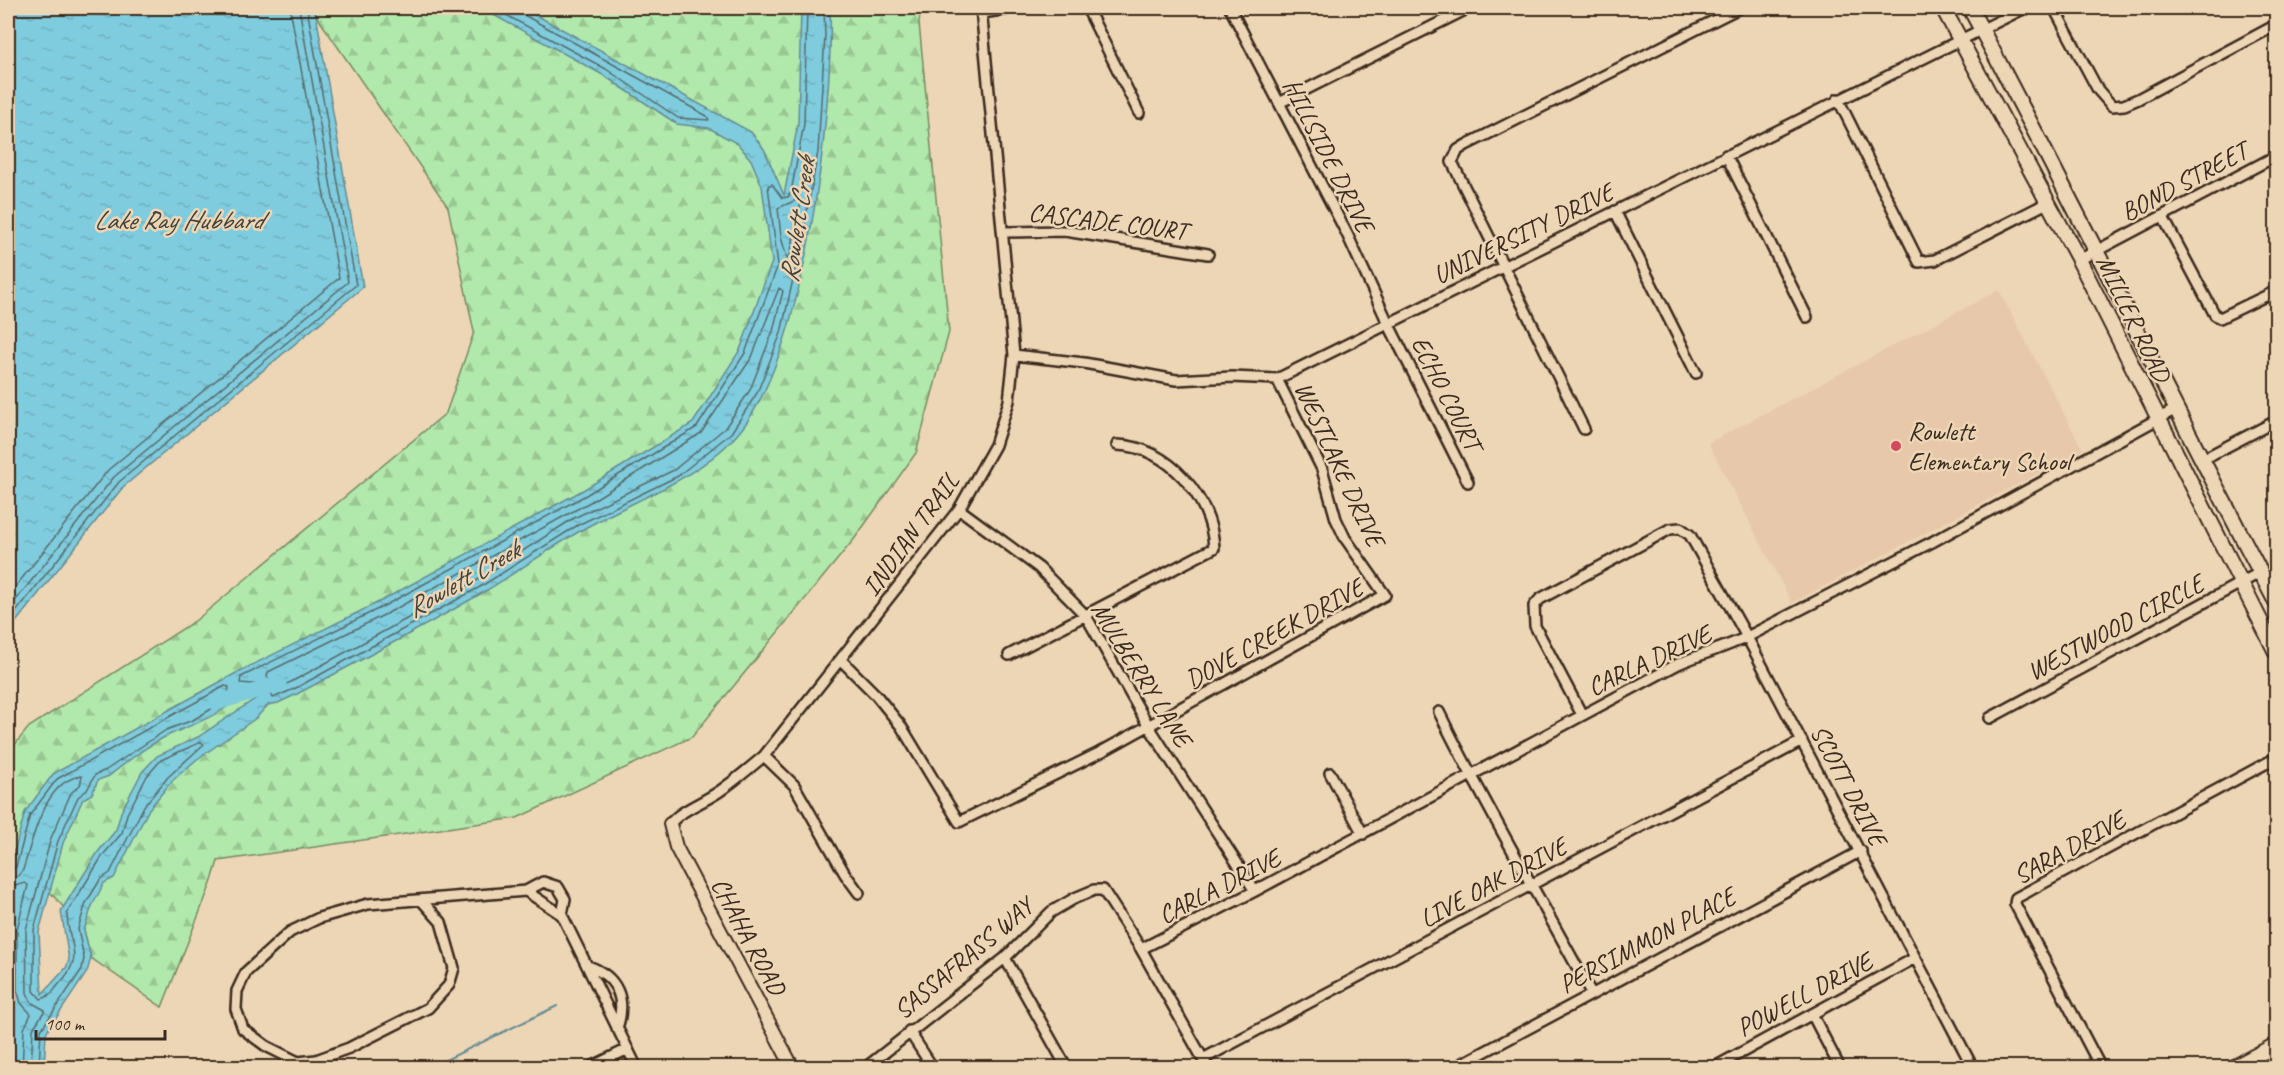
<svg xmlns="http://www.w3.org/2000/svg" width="2284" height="1075" viewBox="0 0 2284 1075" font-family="Caveat,sans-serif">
<defs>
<pattern id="forest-firs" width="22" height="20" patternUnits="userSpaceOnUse" patternTransform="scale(1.5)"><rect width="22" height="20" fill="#b1e8ab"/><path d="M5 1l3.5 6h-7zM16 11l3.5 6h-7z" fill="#99c793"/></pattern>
<pattern id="water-ripples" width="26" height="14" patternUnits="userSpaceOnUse" patternTransform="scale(1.5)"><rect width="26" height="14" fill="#7fccde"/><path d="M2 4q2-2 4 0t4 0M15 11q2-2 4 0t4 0" fill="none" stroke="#6fafbe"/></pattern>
</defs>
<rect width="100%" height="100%" fill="#edd6b6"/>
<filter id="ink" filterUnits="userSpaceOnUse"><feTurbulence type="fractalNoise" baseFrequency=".0167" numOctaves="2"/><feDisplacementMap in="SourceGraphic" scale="12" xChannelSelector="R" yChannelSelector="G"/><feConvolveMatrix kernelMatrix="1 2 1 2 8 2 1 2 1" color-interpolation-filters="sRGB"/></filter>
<g filter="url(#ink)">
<path fill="#e8c8ab" d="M 1999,290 L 2083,450 L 1792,603 L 1708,443 Z"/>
<path fill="url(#forest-firs)" stroke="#768964" stroke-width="1.5" d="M 311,8 L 921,8 L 919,23 L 949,332 L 916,453 L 855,538 L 692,737 L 517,818 L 218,861 L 212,881 L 162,1007 L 91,958 L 84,930 L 8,845 L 8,753 L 29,727 L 195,621 L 446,413 L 474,332 L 448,207 Z"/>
<path fill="url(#water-ripples)" stroke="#648b91" stroke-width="1.5" fill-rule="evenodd" d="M 8,8 L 311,8 L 316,14 L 363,287 L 123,487 L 8,632 Z
M 481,8 L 523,8 L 751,132 L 764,149 L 784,195 L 798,124 L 801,8 L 830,8 C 834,109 805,362 735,437 C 692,483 632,500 580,531 C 547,550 516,573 482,593 C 422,628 359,661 297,694 L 278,703 L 268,705 L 256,718 L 196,760 L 172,781 L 149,809 L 114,878 L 104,883 L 92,906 L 84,930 L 91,958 L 87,972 L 46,1033 L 44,1067 L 8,1067 L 8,875 L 25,812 L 53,774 L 238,672 L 381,601 L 583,490 L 693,423 L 740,350 L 772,262 L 762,186 L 751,160 L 738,144 L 709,128 L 677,124 L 603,75 ZM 239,690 L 267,691 L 198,737 L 157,756 L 142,772 L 121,812 L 116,830 L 98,852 L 61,911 L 69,960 L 66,968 L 42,994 L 39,932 L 63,843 L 83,799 L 92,794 L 98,780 L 109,776 C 128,761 149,744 171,734 C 193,725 213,717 233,703 L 234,693 Z"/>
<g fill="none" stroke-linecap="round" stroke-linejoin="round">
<path stroke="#566b6b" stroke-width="1.5" d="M 493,8 L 606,69 L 678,118 L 709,120 L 707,116 L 524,15 L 521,8
M 807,8 L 804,124 L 791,192 L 788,197 L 782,198 L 772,184 L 768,186 L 778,265 L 745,353 L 697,427 L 586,495 L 384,606 L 241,677 L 240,683 L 267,685 L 273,698 L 294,689 L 480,587 L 578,525 L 678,476 L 731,433 L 757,393 L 781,333 L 800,248 L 818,152 L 825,35 L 824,8
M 799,199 L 801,202 L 790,256 L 787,258 L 781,237 L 778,208 Z
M 779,288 L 783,291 L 773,331 L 750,390 L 725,428 L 674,470 L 574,518 L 476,581 L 291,682 L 279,687 L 267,677 L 268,672 L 388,613 L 590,502 L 701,433 L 752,357 Z
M 8,596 L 108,470 L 339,278 L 290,8
M 8,610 L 114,477 L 348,282 L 299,8
M 8,622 L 119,482 L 356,285 L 307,8
M 8,872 L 16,867 L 30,815 L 57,779 L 225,686 L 229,687 L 227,699 L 223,702 L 193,720 L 166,730 L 106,770 L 95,775 L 87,790 L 78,797 L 58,841 L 34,930 L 34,991 L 41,999 C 49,998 54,990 59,984 C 87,954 67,946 67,913 L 103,855 L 122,833 L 127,814 L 147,776 L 161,760 L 201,742 L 204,744 L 168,777 L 144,806 L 110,873 L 100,880 L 86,903 L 78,929 L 84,958 L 82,969 L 41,1030 L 39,1068
M 8,879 L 17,877 L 23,870 C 32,842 44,779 82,776 L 80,785 L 71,793 L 51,838 L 26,930 L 27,993 L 32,1003 L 45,1010 L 33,1029 L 31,1068
M 8,888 L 25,883 L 28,885 L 17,929 L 17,990 L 21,1003 L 31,1014 L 24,1029 L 22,1068"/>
<path stroke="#648b91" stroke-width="2" d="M 429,1068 L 557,1006"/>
<path stroke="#7fccde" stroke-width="15" d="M 216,703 L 279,684"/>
<g stroke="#3b2a1e" stroke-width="14">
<path id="minor" d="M 1087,8 L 1139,113
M 1230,8 L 1347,234 L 1388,323 L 1468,482
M 2054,8 L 2098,90 L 2112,106 L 2124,105 L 2138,99 L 2276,25
M 982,13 L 1015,8
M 1838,99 L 1919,262 L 1935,260 L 2049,202
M 1279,103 L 1469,8
M 1726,155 L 1807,317
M 1615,211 L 1696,373
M 2163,217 L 2215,315 L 2220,318 L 2276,291
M 1004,232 L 1065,231 L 1208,254
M 2079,260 L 2276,156
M 1014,355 L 1084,363 L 1176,380 L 1232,377 L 1277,379 L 2025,8
M 1584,429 L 1452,162 L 1458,150 L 1466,145 L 1739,8
M 2203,459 L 2276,421
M 959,509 L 1039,568 L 1086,616 L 1148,725 L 1255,891
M 1009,655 L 1214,548 C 1212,498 1168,446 1117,445
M 841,660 L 876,695 L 901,726 L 959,822 L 1099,753 L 1385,595 L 1345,538 L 1336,519 L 1322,469 L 1277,379
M 1439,712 C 1486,808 1541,899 1591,993
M 1582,715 L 1535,626 L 1534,606 L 1540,599 L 1670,529 L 1680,528 L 1690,535 L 1747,637 L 1973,1068
M 1990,718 L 2261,572
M 764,756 L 794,785 L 845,874 L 859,893
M 1330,773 L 1363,834
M 670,824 C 681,809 708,801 724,788 C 738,778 751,767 764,756 L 959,509 L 995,445 L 1009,401 L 1014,355 L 981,8
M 526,891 L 543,882 L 558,887 L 565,899 L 562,915
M 423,902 L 441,922 L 454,968 L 449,985 L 428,1008 L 349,1048 L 316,1060 L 298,1062 L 266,1046 L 243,1029 L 236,1009 L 237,991 L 246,972 L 290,932 L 319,918 L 368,904 L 526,891 L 562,915 L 637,1068
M 1141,949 L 1255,891 L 1678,664 C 1701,654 1724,648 1747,637 L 1932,542 L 2176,409
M 1005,958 L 1067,1068
M 588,966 C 617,976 627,999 617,1028
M 1812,1014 L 1840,1068
M 909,1031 L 933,1068
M 1203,1059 L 1802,741
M 589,1068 L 628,1049
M 865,1068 L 1005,958 L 1051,912 L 1075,898 L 1094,890 L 1103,890 L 1141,949 L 1208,1068
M 1454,1068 L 1861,851
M 1713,1068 L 1915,958
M 2101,1068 L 2015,904 L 2016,898 L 2276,758"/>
</g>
<g stroke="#3b2a1e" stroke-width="16">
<path id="tertiary" d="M 670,824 L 676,847 L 793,1068"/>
</g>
<g stroke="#3b2a1e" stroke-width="18">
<path id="secondary" d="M 1943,8 L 2079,260 L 2276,652
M 1970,8 C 2075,204 2172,405 2276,602
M 2233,1068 L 2276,1045
M 2276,1068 L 2276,1067"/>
</g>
<use href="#minor" stroke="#edd6b6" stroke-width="9"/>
<use href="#tertiary" stroke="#edd6b6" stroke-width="12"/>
<use href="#secondary" stroke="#edd6b6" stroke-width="14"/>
</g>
</g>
<circle fill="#d1495b" stroke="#edd6b6" stroke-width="2" cx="1896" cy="446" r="6"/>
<g text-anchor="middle" stroke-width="5" stroke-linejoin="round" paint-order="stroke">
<g font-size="26" fill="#3b2a1e" stroke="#edd6b6">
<text transform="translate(1329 155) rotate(63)" y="9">HILLSIDE DRIVE</text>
<text transform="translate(2184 181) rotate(-28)" y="9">BOND STREET</text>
<text transform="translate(1108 221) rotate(7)" y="9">CASCADE COURT</text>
<text transform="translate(1523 233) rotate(-26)" y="9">UNIVERSITY DRIVE</text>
<text transform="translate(2134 318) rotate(64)" y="9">MILLER ROAD</text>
<text transform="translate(1447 393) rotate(63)" y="9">ECHO COURT</text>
<text transform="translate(1340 464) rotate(65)" y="9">WESTLAKE DRIVE</text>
<text transform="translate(910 534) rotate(-54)" y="9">INDIAN TRAIL</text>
<text transform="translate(2115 627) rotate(-28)" y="9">WESTWOOD CIRCLE</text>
<text transform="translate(1274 633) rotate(-29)" y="9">DOVE CREEK DRIVE</text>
<text transform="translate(1649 660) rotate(-25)" y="9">CARLA DRIVE</text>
<text transform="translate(1142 674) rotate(58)" y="9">MULBERRY LANE</text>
<text transform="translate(1849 785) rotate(62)" y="9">SCOTT DRIVE</text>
<text transform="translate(2069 847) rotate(-29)" y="9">SARA DRIVE</text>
<text transform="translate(1493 882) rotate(-28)" y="9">LIVE OAK DRIVE</text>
<text transform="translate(1219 886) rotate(-27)" y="9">CARLA DRIVE</text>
<text transform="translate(749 936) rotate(62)" y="9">CHAHA ROAD</text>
<text transform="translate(1647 940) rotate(-28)" y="9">PERSIMMON PLACE</text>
<text transform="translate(963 958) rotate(-40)" y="9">SASSAFRASS WAY</text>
<text transform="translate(1804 994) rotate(-28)" y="9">POWELL DRIVE</text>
</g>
<g font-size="26" fill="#3b2a1e" stroke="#edd6b6" text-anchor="start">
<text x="1908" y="440">Rowlett<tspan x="1908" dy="30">Elementary School</tspan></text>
</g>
<g font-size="27" font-style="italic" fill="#45423b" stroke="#edd6b6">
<text x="178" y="229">Lake Ray Hubbard</text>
<text transform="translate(797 220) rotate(-82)" y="9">Rowlett Creek</text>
<text transform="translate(463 579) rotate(-30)" y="9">Rowlett Creek</text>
</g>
</g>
<rect width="2284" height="1075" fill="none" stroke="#edd6b6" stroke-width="30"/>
<rect x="15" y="15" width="2254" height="1045" fill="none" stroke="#3b2a1e" stroke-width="2" filter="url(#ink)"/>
<path d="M36 1030v9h129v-9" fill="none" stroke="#3b2a1e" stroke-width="3"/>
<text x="45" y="1030" font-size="18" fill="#3b2a1e" stroke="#edd6b6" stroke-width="4.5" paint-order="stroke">100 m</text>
</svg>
